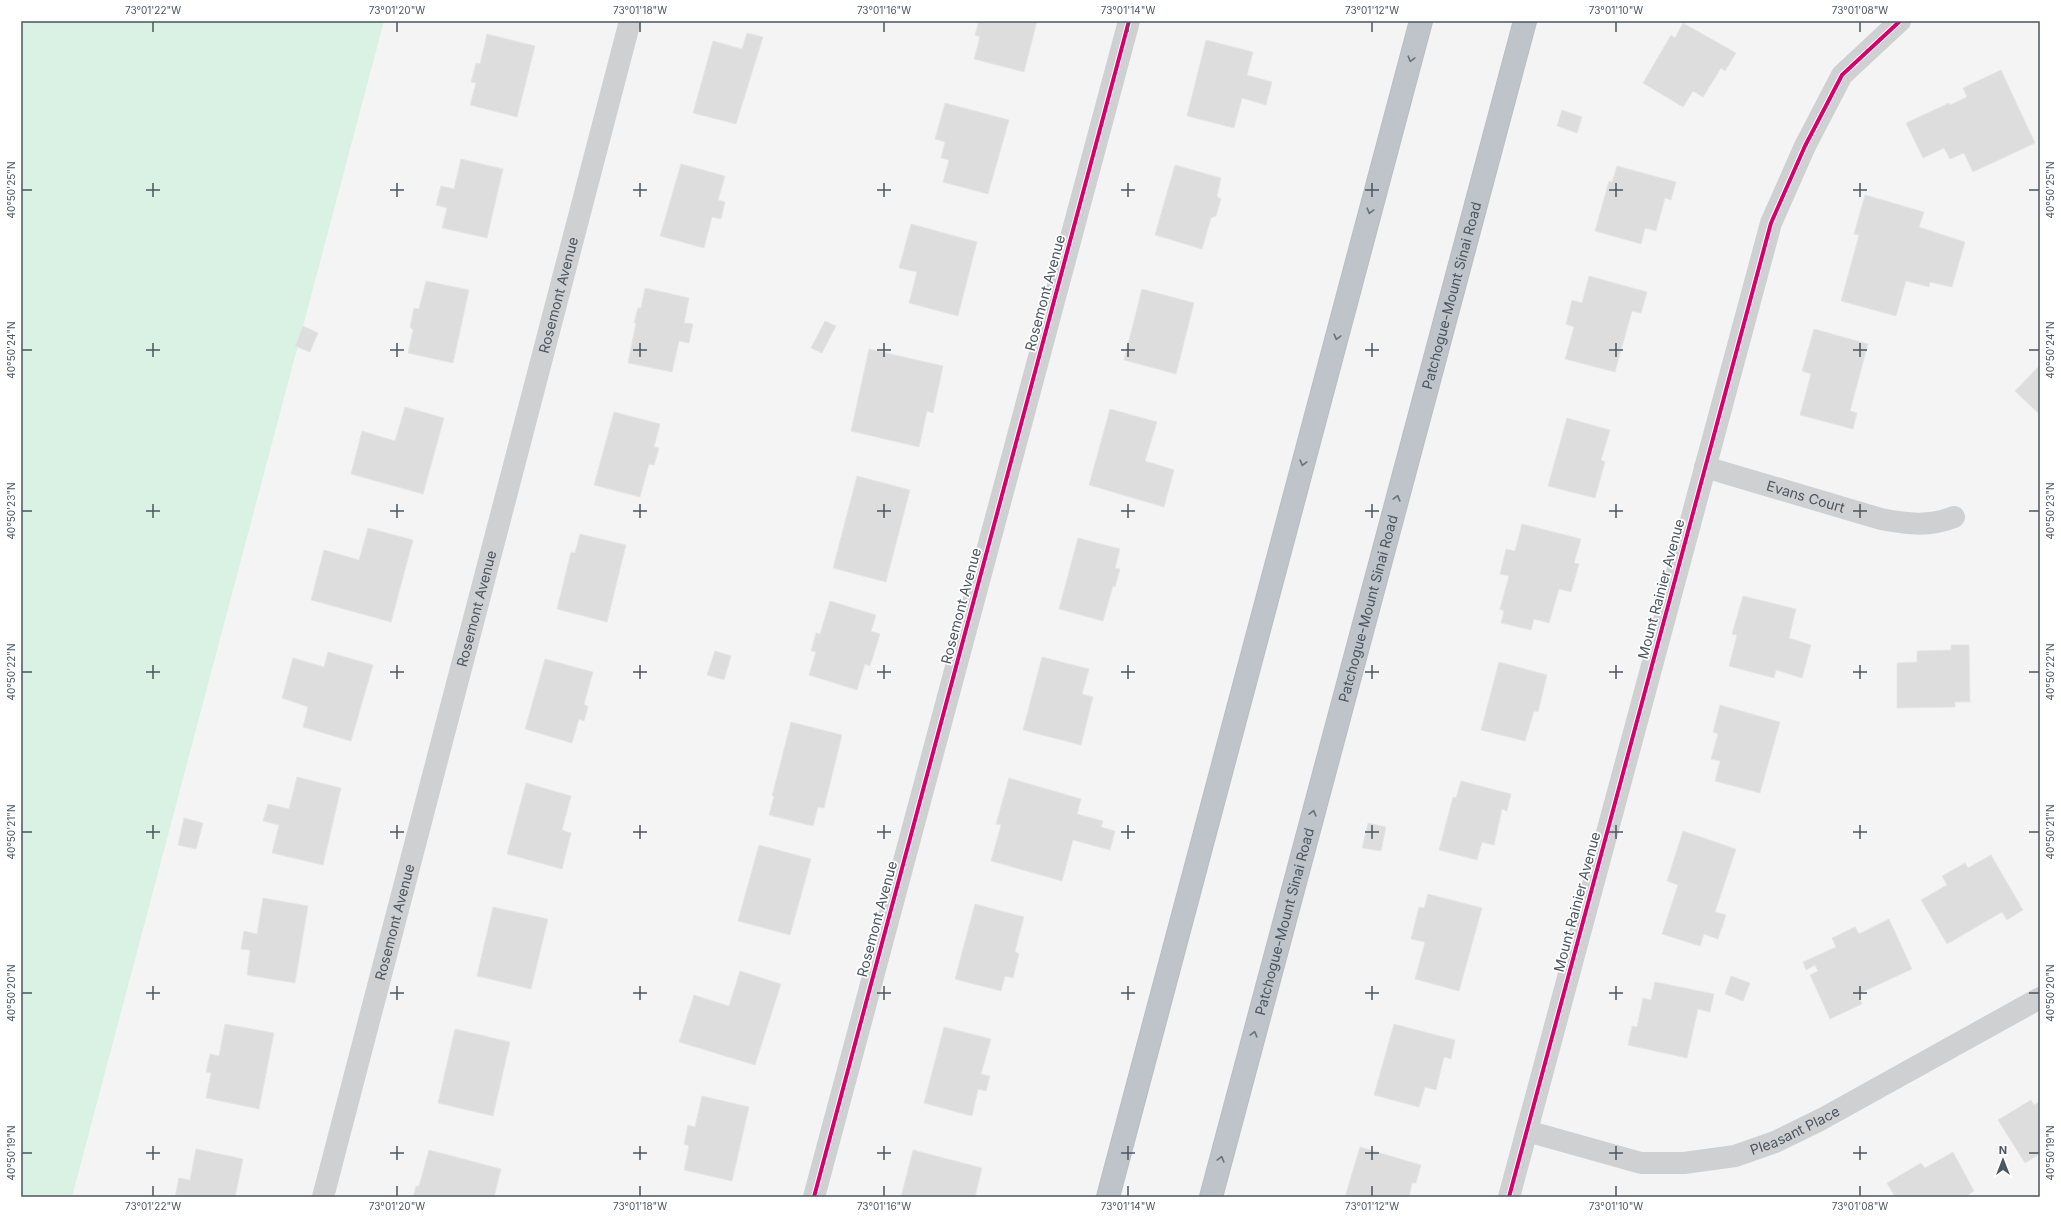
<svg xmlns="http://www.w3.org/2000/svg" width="2061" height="1218" viewBox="0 0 2061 1218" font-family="Inter,sans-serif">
<rect width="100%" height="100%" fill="#f4f4f4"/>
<path fill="#d9f2e3" d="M 21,21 L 384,21 L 72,1197 L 21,1197 Z"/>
<path fill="#ddddde" stroke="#e5e6e7" d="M 979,21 L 1037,21 L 1024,72 L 974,59 L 980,37 L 975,35 Z
M 1683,23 L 1736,53 L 1725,71 L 1721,68 L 1703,97 L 1693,91 L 1683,107 L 1643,83 L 1671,35 L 1675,38 Z
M 747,33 L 763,37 L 736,124 L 693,113 L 713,41 L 742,49 Z
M 487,34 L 535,46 L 517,117 L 470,105 L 476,83 L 471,82 L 476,63 L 480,64 Z
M 1206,40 L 1253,52 L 1247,75 L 1272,82 L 1266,105 L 1242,98 L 1234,128 L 1187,116 Z
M 2001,70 L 2035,143 L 1973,172 L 1964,153 L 1950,159 L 1944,148 L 1923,158 L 1906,123 L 1949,103 L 1950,105 L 1967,97 L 1963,88 Z
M 945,103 L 1009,120 L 988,194 L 943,182 L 949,160 L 941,158 L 945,142 L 935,139 Z
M 1562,110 L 1582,117 L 1577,133 L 1557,126 Z
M 461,159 L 503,169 L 487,238 L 442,228 L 447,208 L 436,205 L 441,186 L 454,189 Z
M 681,164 L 725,176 L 718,200 L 725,202 L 721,219 L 712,217 L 704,248 L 660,236 Z
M 1175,165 L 1221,178 L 1217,196 L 1221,199 L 1216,216 L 1211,218 L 1202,249 L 1155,235 Z
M 1617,166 L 1676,182 L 1671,200 L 1665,198 L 1656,231 L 1645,228 L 1641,244 L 1595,231 L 1609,181 L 1612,182 Z
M 1865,195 L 1924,212 L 1919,227 L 1965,242 L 1952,287 L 1930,282 L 1929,287 L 1906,281 L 1896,316 L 1841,301 L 1859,235 L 1854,234 Z
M 911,224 L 977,242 L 958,316 L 909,303 L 917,272 L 899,268 Z
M 1589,276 L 1647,292 L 1641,313 L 1632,311 L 1615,372 L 1565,359 L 1574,327 L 1566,324 L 1572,300 L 1582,303 Z
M 426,281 L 469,290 L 453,363 L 408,353 L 413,330 L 410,327 L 414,308 L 419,309 Z
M 645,288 L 689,298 L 684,323 L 693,324 L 689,343 L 679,341 L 672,372 L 628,363 L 636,323 L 634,323 L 638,308 L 641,308 Z
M 1142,289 L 1194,303 L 1176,374 L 1124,360 Z
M 825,321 L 836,326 L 822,353 L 811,348 Z
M 303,326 L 318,333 L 310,352 L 295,346 Z
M 1814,329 L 1868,344 L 1850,411 L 1857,413 L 1853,429 L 1800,415 L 1811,374 L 1802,371 Z
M 869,349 L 943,366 L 933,413 L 927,411 L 919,447 L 851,431 Z
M 2040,365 L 2040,415 L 2015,391 Z
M 405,407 L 444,418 L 423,494 L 351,474 L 362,431 L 395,441 Z
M 1110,409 L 1157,422 L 1145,461 L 1174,470 L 1164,507 L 1089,485 Z
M 614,412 L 660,424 L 654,447 L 659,448 L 654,465 L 649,464 L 640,497 L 594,485 Z
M 1567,418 L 1610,430 L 1601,460 L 1605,462 L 1595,498 L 1548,486 Z
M 857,476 L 910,490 L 886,582 L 833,568 Z
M 1522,524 L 1581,539 L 1574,563 L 1579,564 L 1571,592 L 1559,589 L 1549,623 L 1534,619 L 1531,630 L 1501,623 L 1504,611 L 1500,609 L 1509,576 L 1500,574 L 1506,549 L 1515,551 Z
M 368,528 L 413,540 L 391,622 L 311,600 L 324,550 L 359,560 Z
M 580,534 L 626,545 L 607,622 L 557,609 L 571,552 L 575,553 Z
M 1078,538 L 1120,549 L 1115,568 L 1120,569 L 1115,587 L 1113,586 L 1103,621 L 1059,609 Z
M 1743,596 L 1796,609 L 1789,638 L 1811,645 L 1802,678 L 1776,670 L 1774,678 L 1729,666 L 1737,635 L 1732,634 Z
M 830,601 L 876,615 L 871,631 L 880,634 L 870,666 L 865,664 L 857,690 L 809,675 L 816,652 L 811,651 L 816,633 L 820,634 Z
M 1951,645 L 1969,645 L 1970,702 L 1955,702 L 1955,707 L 1897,708 L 1897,663 L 1917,662 L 1917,651 L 1951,650 Z
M 715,651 L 731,656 L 724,680 L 707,675 Z
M 328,652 L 373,665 L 351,741 L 303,727 L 308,707 L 282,698 L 293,658 L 324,667 Z
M 1042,657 L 1089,669 L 1082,694 L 1093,697 L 1081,745 L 1023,730 Z
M 545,659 L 593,672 L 584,704 L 588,707 L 584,721 L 579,719 L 572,743 L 525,729 Z
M 1499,662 L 1547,675 L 1538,712 L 1534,711 L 1525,741 L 1481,730 Z
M 1720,705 L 1780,722 L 1760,793 L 1715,781 L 1720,761 L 1711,759 L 1718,734 L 1713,732 Z
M 791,722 L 842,735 L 824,808 L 818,807 L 813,826 L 769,815 L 774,796 L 772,796 Z
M 297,777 L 341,788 L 323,865 L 272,853 L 279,825 L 263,821 L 268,804 L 289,809 Z
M 1009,778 L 1081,799 L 1077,814 L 1103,821 L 1101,827 L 1115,831 L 1110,850 L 1073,840 L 1062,881 L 991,861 L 1001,825 L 996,824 Z
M 1461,781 L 1511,794 L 1507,811 L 1502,809 L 1494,845 L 1482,842 L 1477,860 L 1439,850 L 1453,797 L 1456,798 Z
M 526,783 L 571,796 L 562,830 L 571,833 L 562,869 L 507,854 Z
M 184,818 L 203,823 L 196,849 L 178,845 Z
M 1368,823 L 1386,827 L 1381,851 L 1362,848 Z
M 1683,831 L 1736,849 L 1715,912 L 1726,915 L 1718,939 L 1704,934 L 1700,946 L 1662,934 L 1678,885 L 1667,881 Z
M 759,845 L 811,859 L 790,935 L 738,921 Z
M 1991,855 L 2023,910 L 2007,920 L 2002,912 L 1947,944 L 1921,900 L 1947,885 L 1942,876 L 1965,863 L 1968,868 Z
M 1428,894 L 1482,908 L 1459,991 L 1415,979 L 1425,942 L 1411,939 L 1419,907 L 1424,908 Z
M 263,898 L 308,906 L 295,983 L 247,975 L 250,950 L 241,949 L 244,931 L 257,934 Z
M 975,904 L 1024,917 L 1015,951 L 1019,954 L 1013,978 L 1005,976 L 1001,991 L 955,979 Z
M 493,907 L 548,919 L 531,989 L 477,976 Z
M 1889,919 L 1912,969 L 1858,994 L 1862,1004 L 1830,1019 L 1810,975 L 1818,971 L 1815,965 L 1806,970 L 1803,962 L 1836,947 L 1832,938 L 1855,927 L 1859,934 Z
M 740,971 L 781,984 L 755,1065 L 679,1042 L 694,995 L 729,1006 Z
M 1731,976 L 1750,983 L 1743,1001 L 1725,994 Z
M 1655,982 L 1714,994 L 1710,1012 L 1698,1009 L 1687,1058 L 1628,1045 L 1632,1026 L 1637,1027 L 1643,998 L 1651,1000 Z
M 225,1024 L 274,1033 L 259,1109 L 206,1098 L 211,1073 L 206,1072 L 210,1054 L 219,1056 Z
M 1394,1024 L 1455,1040 L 1451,1059 L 1444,1057 L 1436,1090 L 1425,1087 L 1419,1107 L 1374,1095 Z
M 944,1027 L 991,1039 L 981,1074 L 990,1076 L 986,1091 L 978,1089 L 972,1116 L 924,1103 Z
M 455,1029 L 510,1042 L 493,1116 L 438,1103 Z
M 702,1096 L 749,1107 L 732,1181 L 684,1170 L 689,1146 L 684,1144 L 688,1125 L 695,1127 Z
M 2031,1100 L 2034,1105 L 2040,1101 L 2040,1154 L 2025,1163 L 1998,1120 Z
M 1360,1147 L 1421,1165 L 1416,1183 L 1412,1183 L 1409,1197 L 1345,1197 Z
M 196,1149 L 243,1159 L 235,1197 L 175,1197 L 179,1178 L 190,1180 Z
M 429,1150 L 501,1169 L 494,1197 L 413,1197 L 416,1186 L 419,1186 Z
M 913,1150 L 982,1168 L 975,1197 L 901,1197 Z
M 1953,1152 L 1974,1191 L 1965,1197 L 1895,1197 L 1887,1183 L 1921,1163 L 1925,1168 Z"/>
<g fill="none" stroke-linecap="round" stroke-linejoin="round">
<g stroke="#b9bec3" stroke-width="24">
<g id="highway">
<path d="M 1108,1197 L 1421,21"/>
<path id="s4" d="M 1211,1197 L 1525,21"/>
</g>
</g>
<g stroke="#ced0d2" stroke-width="22">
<path id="s1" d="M 1705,467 L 1881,519 C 1907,524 1929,527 1954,517"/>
<path id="s2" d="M 1527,1131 L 1641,1163 L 1684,1163 L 1735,1156 L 1775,1142 L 1822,1119 L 2040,998"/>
<path id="s3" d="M 323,1197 L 630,21"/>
<path d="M 814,1197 L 1129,21"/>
<path d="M 1509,1197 L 1771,223 L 1805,146 L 1842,75 L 1900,21"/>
</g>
<use href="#highway" stroke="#bec4c9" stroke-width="22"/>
<g stroke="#fff" stroke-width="6">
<path id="cycleway" d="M 814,1197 L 1129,21
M 1509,1197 L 1771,223 L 1805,146 L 1842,75 L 1900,21"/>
</g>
<use href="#cycleway" stroke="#d6006c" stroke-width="4"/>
</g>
<defs><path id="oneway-chevron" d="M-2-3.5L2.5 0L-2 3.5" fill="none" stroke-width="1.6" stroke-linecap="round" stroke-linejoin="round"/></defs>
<g stroke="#67727b">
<use href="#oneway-chevron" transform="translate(1411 59) rotate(105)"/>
<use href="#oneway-chevron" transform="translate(1370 211) rotate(105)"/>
<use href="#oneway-chevron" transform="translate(1337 337) rotate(105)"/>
<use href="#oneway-chevron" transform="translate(1303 463) rotate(105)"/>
<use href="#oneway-chevron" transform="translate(1397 498) rotate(-75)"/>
<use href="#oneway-chevron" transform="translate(1313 813) rotate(-75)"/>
<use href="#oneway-chevron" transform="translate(1254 1034) rotate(-75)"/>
<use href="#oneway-chevron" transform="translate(1221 1159) rotate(-75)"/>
</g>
<path fill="none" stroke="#4a5661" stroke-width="1.5" d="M 153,22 L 153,32M 397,22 L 397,32M 640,22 L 640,32M 884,22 L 884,32M 1128,22 L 1128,32M 1372,22 L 1372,32M 1616,22 L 1616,32M 1860,22 L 1860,32M 153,183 L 153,197M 397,183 L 397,197M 640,183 L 640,197M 884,183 L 884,197M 1128,183 L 1128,197M 1372,183 L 1372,197M 1616,183 L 1616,197M 1860,183 L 1860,197M 22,190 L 32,190M 146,190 L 160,190M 390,190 L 404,190M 633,190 L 647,190M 877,190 L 891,190M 1121,190 L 1135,190M 1365,190 L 1379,190M 1609,190 L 1623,190M 1853,190 L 1867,190M 2029,190 L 2039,190M 153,343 L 153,357M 397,343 L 397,357M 640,343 L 640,357M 884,343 L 884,357M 1128,343 L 1128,357M 1372,343 L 1372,357M 1616,343 L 1616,357M 1860,343 L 1860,357M 22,350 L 32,350M 146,350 L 160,350M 390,350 L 404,350M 633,350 L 647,350M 877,350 L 891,350M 1121,350 L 1135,350M 1365,350 L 1379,350M 1609,350 L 1623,350M 1853,350 L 1867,350M 2029,350 L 2039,350M 153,504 L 153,518M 397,504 L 397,518M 640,504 L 640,518M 884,504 L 884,518M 1128,504 L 1128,518M 1372,504 L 1372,518M 1616,504 L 1616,518M 1860,504 L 1860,518M 22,511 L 32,511M 146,511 L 160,511M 390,511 L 404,511M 633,511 L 647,511M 877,511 L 891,511M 1121,511 L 1135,511M 1365,511 L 1379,511M 1609,511 L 1623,511M 1853,511 L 1867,511M 2029,511 L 2039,511M 153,665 L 153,679M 397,665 L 397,679M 640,665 L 640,679M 884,665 L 884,679M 1128,665 L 1128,679M 1372,665 L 1372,679M 1616,665 L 1616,679M 1860,665 L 1860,679M 22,672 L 32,672M 146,672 L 160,672M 390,672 L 404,672M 633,672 L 647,672M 877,672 L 891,672M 1121,672 L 1135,672M 1365,672 L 1379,672M 1609,672 L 1623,672M 1853,672 L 1867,672M 2029,672 L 2039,672M 153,825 L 153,839M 397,825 L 397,839M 640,825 L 640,839M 884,825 L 884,839M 1128,825 L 1128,839M 1372,825 L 1372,839M 1616,825 L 1616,839M 1860,825 L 1860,839M 22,832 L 32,832M 146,832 L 160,832M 390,832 L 404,832M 633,832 L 647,832M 877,832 L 891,832M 1121,832 L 1135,832M 1365,832 L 1379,832M 1609,832 L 1623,832M 1853,832 L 1867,832M 2029,832 L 2039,832M 153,986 L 153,1000M 397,986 L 397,1000M 640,986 L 640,1000M 884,986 L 884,1000M 1128,986 L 1128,1000M 1372,986 L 1372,1000M 1616,986 L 1616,1000M 1860,986 L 1860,1000M 22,993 L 32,993M 146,993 L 160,993M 390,993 L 404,993M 633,993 L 647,993M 877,993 L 891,993M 1121,993 L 1135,993M 1365,993 L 1379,993M 1609,993 L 1623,993M 1853,993 L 1867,993M 2029,993 L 2039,993M 153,1146 L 153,1160M 397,1146 L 397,1160M 640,1146 L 640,1160M 884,1146 L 884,1160M 1128,1146 L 1128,1160M 1372,1146 L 1372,1160M 1616,1146 L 1616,1160M 1860,1146 L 1860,1160M 22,1153 L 32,1153M 146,1153 L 160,1153M 390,1153 L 404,1153M 633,1153 L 647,1153M 877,1153 L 891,1153M 1121,1153 L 1135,1153M 1365,1153 L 1379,1153M 1609,1153 L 1623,1153M 1853,1153 L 1867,1153M 2029,1153 L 2039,1153M 153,1186 L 153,1196M 397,1186 L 397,1196M 640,1186 L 640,1196M 884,1186 L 884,1196M 1128,1186 L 1128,1196M 1372,1186 L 1372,1196M 1616,1186 L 1616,1196M 1860,1186 L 1860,1196"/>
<g text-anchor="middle" stroke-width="3.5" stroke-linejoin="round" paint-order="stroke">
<g font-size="14" fill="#4a5661" stroke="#fff">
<text transform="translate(1045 293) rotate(-75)" y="5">Rosemont Avenue</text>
<text dy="5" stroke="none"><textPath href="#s3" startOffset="932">Rosemont Avenue</textPath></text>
<text dy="5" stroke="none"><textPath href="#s4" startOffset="933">Patchogue-Mount Sinai Road</textPath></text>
<text dy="5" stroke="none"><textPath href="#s1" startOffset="105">Evans Court</textPath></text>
<text transform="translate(1661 589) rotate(-75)" y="5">Mount Rainier Avenue</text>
<text transform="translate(961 606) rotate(-75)" y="5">Rosemont Avenue</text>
<text dy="5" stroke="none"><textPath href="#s3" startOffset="608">Rosemont Avenue</textPath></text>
<text dy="5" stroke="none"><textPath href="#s4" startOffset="609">Patchogue-Mount Sinai Road</textPath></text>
<text transform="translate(1577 902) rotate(-75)" y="5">Mount Rainier Avenue</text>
<text transform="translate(877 919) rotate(-75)" y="5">Rosemont Avenue</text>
<text dy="5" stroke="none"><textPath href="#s3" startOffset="284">Rosemont Avenue</textPath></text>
<text dy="5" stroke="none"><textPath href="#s4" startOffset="285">Patchogue-Mount Sinai Road</textPath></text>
<text dy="5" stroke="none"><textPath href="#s2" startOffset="278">Pleasant Place</textPath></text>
</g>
</g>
<rect width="2061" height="1218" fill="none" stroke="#ffffff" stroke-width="44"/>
<g transform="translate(2003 1160)" stroke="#ffffff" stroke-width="3" paint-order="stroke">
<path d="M0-3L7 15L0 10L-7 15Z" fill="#4a5661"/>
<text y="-6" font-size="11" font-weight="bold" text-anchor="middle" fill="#4a5661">N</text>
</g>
<rect x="22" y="22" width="2017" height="1174" fill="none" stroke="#4a5661" stroke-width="1.5"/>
<g font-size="10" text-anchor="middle" fill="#4a5661">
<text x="153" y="14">73°01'22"W</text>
<text x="397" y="14">73°01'20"W</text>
<text x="640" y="14">73°01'18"W</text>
<text x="884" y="14">73°01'16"W</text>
<text x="1128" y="14">73°01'14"W</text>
<text x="1372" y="14">73°01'12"W</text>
<text x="1616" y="14">73°01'10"W</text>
<text x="1860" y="14">73°01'08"W</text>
<text transform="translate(11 190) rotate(-90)" y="4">40°50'25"N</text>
<text transform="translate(2050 190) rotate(-90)" y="4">40°50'25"N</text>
<text transform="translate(11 350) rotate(-90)" y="4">40°50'24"N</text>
<text transform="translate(2050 350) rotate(-90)" y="4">40°50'24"N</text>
<text transform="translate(11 511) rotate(-90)" y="4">40°50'23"N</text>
<text transform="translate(2050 511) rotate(-90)" y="4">40°50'23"N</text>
<text transform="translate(11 672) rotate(-90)" y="4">40°50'22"N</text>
<text transform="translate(2050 672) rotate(-90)" y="4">40°50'22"N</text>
<text transform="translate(11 832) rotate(-90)" y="4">40°50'21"N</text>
<text transform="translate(2050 832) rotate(-90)" y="4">40°50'21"N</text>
<text transform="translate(11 993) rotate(-90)" y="4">40°50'20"N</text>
<text transform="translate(2050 993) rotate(-90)" y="4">40°50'20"N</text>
<text transform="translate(11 1153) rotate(-90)" y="4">40°50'19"N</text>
<text transform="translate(2050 1153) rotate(-90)" y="4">40°50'19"N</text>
<text x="153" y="1210">73°01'22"W</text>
<text x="397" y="1210">73°01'20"W</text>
<text x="640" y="1210">73°01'18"W</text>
<text x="884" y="1210">73°01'16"W</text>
<text x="1128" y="1210">73°01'14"W</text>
<text x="1372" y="1210">73°01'12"W</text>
<text x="1616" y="1210">73°01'10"W</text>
<text x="1860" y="1210">73°01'08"W</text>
</g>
</svg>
